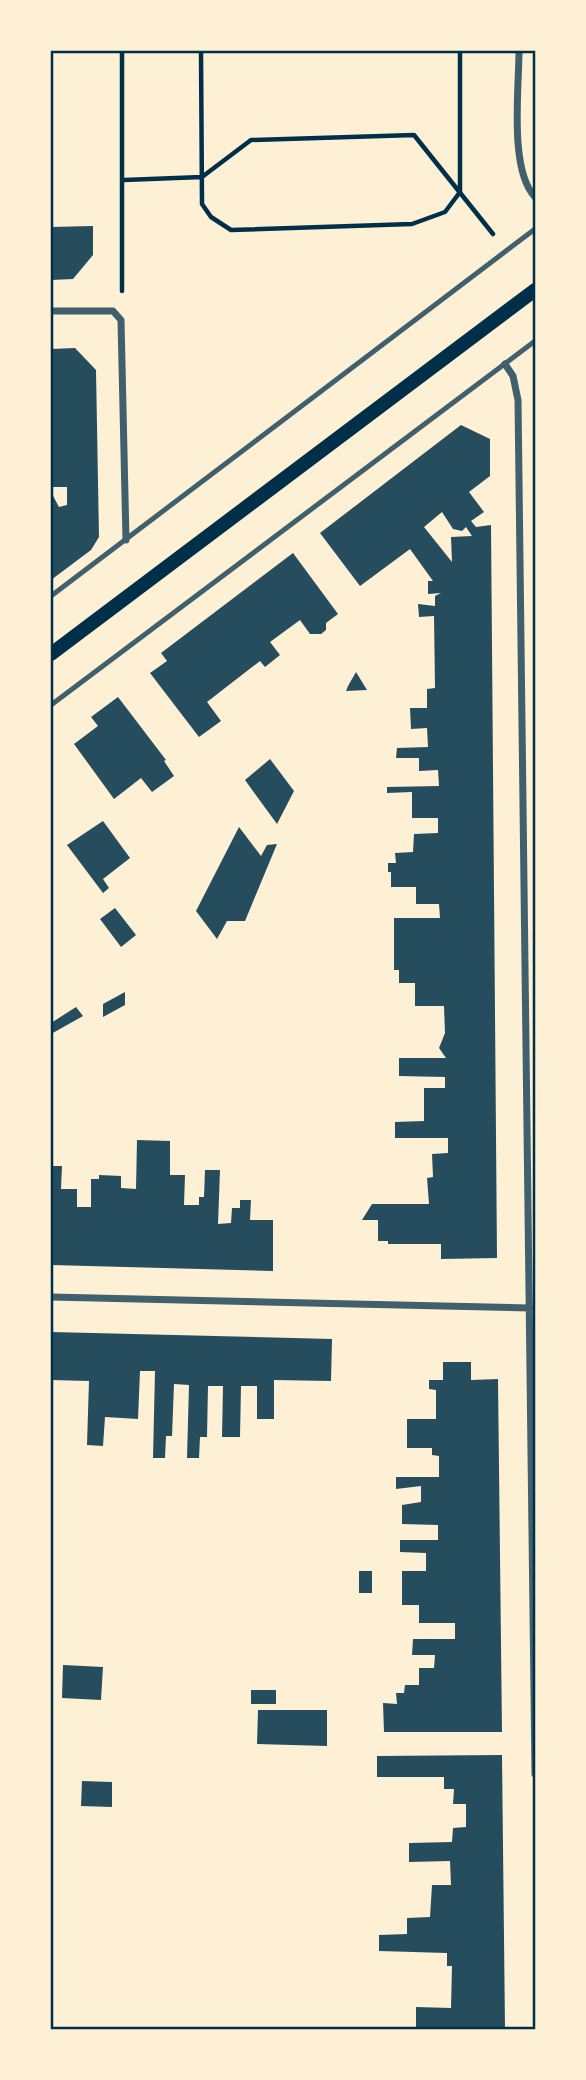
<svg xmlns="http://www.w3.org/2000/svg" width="586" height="2080" viewBox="0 0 586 2080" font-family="'IBM Plex Serif',serif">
<rect width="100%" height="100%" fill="#fdf0d5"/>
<path fill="#264d5e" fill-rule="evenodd" d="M 93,226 L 93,255 L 73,279 L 51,280 L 51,227 Z
M 75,348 L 96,370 L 99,537 L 91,550 L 51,580 L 51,492 L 59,507 L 67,505 L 67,487 L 51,487 L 51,349 Z
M 461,425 L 490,439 L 490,476 L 469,492 L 484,512 L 471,521 L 476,527 L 491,525 L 497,1258 L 441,1259 L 441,1244 L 388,1244 L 388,1241 L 378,1241 L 378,1220 L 362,1220 L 372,1204 L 429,1204 L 427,1178 L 433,1177 L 432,1154 L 448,1153 L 448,1138 L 395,1138 L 395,1122 L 424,1121 L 424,1088 L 445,1088 L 445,1077 L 399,1076 L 399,1058 L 446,1058 L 439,1048 L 445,1033 L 444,1006 L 415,1006 L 415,983 L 399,983 L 399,970 L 394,970 L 394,918 L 440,918 L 439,904 L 416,904 L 416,887 L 391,887 L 391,872 L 388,872 L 388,863 L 396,863 L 395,853 L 413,852 L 414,834 L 438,833 L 438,818 L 412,818 L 412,792 L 387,793 L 387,787 L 439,786 L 438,770 L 419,771 L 419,758 L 396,758 L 397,748 L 428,747 L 427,728 L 411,729 L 410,708 L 427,708 L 427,689 L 435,688 L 434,616 L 419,617 L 418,604 L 435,606 L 435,596 L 441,593 L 428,594 L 428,581 L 433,581 L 410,549 L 360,586 L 320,533 ZM 442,512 L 453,529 L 462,531 L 466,527 L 472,536 L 451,537 L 452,562 L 424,527 Z
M 293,553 L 338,614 L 326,623 L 326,630 L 321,634 L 310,634 L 300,620 L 270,642 L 280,655 L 265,667 L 260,661 L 207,702 L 221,721 L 199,737 L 150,673 L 167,661 L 161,653 Z
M 356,672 L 367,690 L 346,691 L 348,686 Z
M 118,697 L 166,760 L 164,761 L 174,776 L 152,792 L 141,778 L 114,799 L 74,744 L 98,726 L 91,717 Z
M 270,759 L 294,791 L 277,824 L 245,780 Z
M 103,821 L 130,858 L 103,879 L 109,888 L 103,893 L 67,845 Z
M 239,827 L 261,856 L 267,845 L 277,844 L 245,921 L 227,921 L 217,939 L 196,911 Z
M 115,908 L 136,935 L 121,947 L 100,919 Z
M 125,992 L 125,1005 L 103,1017 L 103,1004 Z
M 76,1007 L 83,1016 L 51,1034 L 51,1023 Z
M 137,1140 L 170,1141 L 170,1175 L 185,1175 L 184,1205 L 199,1205 L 199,1197 L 204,1197 L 205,1170 L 220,1170 L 218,1224 L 231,1223 L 232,1208 L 240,1208 L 240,1200 L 251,1200 L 250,1220 L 273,1220 L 273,1271 L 51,1265 L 51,1166 L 62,1166 L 61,1189 L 77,1189 L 77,1207 L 91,1207 L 91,1179 L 99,1179 L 99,1175 L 121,1176 L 121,1188 L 136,1189 Z
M 51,1332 L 332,1339 L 331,1381 L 274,1380 L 274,1419 L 257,1419 L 257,1386 L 241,1386 L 240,1437 L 222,1437 L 223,1386 L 208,1386 L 207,1437 L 200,1437 L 199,1458 L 187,1458 L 189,1385 L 174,1384 L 172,1436 L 166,1436 L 165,1458 L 153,1458 L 155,1371 L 140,1371 L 138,1419 L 105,1417 L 103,1446 L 87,1445 L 89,1381 L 51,1380 Z
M 443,1362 L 471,1362 L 471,1380 L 498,1379 L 502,1732 L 384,1732 L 383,1703 L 397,1704 L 396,1693 L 404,1693 L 405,1685 L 419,1685 L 419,1668 L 434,1668 L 435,1655 L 412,1655 L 413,1639 L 455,1639 L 455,1623 L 419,1623 L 419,1605 L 402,1605 L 402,1571 L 426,1571 L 426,1553 L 400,1552 L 400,1540 L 438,1540 L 438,1525 L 402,1524 L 402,1505 L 421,1502 L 421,1486 L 396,1489 L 396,1477 L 439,1477 L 439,1456 L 432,1455 L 432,1448 L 407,1448 L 407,1419 L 436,1419 L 436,1390 L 429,1389 L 429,1380 L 443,1380 Z
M 359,1571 L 372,1571 L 372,1593 L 359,1593 Z
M 63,1665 L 103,1667 L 101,1700 L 62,1698 Z
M 251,1690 L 276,1690 L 276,1704 L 251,1704 Z
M 258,1710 L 327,1710 L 327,1746 L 257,1744 Z
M 502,1755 L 505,2029 L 416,2029 L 416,2007 L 451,2008 L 452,1966 L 447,1966 L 447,1953 L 379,1951 L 379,1935 L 407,1934 L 407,1918 L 430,1917 L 432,1885 L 451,1885 L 450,1861 L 409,1862 L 409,1843 L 452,1842 L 453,1828 L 466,1827 L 466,1804 L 453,1804 L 454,1789 L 444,1789 L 444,1777 L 377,1777 L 377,1756 Z
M 82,1781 L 112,1782 L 112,1807 L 81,1806 Z"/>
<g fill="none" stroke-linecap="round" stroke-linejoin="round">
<path stroke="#003049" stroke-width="4.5" d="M 201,51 L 202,204 L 211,217 L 231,230 L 412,224 L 445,212 L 460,192 L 460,51
M 124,180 L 202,177 L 251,140 L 414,135 L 493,234
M 122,291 L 122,51"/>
<path stroke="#3f606c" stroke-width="5" d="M 51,596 L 535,229
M 51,705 L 535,341"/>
<path stroke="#3f606c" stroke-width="7" d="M 519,51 C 519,88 509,170 535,197
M 51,311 L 113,311 L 121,320 L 126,540
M 505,364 L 513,376 L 518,400 L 535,1774
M 51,1297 L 530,1308"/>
<path stroke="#003049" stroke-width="14" d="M 51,654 L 535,290"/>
</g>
<rect width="586" height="2080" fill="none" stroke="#fdf0d5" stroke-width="105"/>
<rect x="52" y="52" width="482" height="1976" fill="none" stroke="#003049" stroke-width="2.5"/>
</svg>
